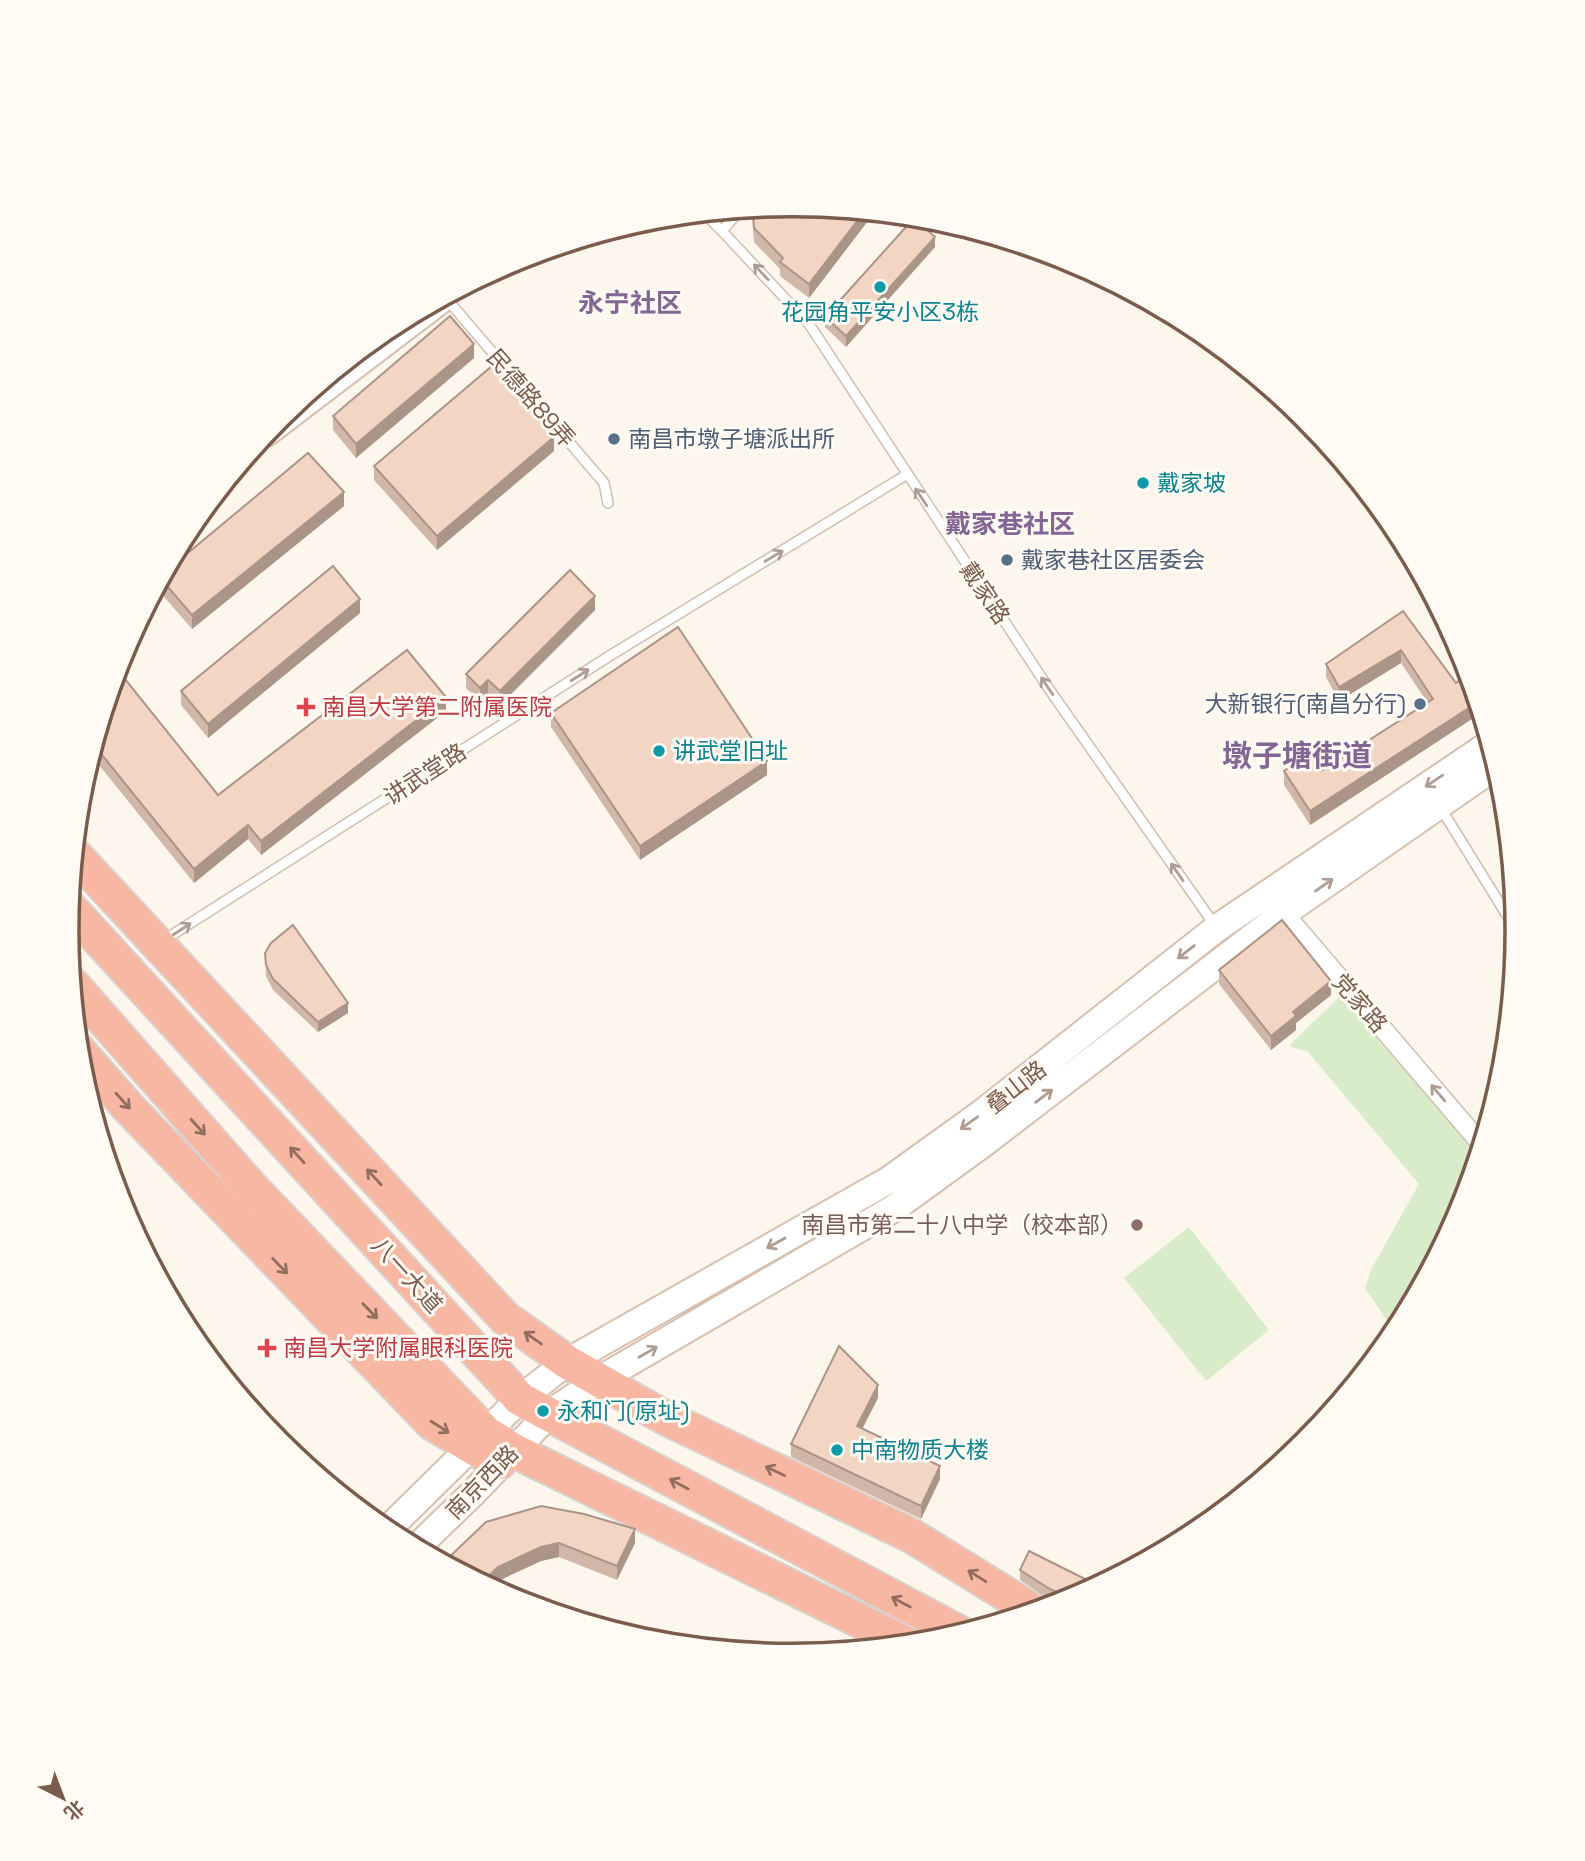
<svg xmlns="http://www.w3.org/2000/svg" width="1585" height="1861" viewBox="0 0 1585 1861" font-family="'Space Grotesk','Noto Sans SC',sans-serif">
<rect width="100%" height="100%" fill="#fdf6ec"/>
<path fill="#d8ecc9" d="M 1340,996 L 1479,1156 L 1463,1209 L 1396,1334 L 1365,1288 L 1372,1268 L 1419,1184 L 1308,1052 L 1289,1046 Z
M 1189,1227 L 1269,1330 L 1206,1381 L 1124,1278 Z"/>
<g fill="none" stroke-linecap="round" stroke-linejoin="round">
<g stroke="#d1beb0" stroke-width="12">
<path id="lane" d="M 704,213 L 722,231 L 740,210
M 722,231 L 809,324 L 1049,689 L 1216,927
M 446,298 L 604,483 L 608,503
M 1440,807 L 1518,933
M 164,940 L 611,655 L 906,475"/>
</g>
<g stroke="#d1beb0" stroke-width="21">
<path id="street" d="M 1274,915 L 1284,913 L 1482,1145"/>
</g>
<g stroke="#d6c0b0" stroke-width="30">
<path id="secondary" d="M 266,433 L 442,299
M 386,1531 L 520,1399 L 567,1362 L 889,1180 L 982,1113 L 1217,928 L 1491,743
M 416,1548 L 472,1494 L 549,1414 L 599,1380 L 893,1209 L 984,1143 L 1284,913 L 1497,765"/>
</g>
<g stroke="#dad1cd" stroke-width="37">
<path id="highway" d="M 74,854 L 505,1318 L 567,1362 L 664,1417 L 912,1536 L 1035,1612
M 69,907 L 520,1399 L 962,1634
M 72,984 L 251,1187 L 486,1433 L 513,1450 L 909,1645
M 78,1050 L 127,1106 L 432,1423 L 499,1463"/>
</g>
<use href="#lane" stroke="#fff" stroke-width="9"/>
<use href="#street" stroke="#fff" stroke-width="18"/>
<use href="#secondary" stroke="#fff" stroke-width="26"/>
<use href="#highway" stroke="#f7b7a3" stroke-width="33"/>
</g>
<path fill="#d1b7a8" d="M 793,205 L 874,213 L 809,298 L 780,276 L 780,269 L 754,242 L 753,231 L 753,217 Z
M 935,247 L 846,347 L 825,327 L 825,317 Z
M 474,358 L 356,458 L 333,430 L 333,416 Z
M 554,451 L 437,550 L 374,480 L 374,466 Z
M 344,506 L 192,629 L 159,591 L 159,583 L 165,572 Z
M 595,610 L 500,705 L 488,694 L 480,702 L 466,688 L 466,674 Z
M 1403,611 L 1456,683 L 1469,672 L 1482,714 L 1481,713 L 1310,825 L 1284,785 L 1284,771 L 1321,771 L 1427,702 L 1401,663 L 1339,701 L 1326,677 L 1326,664 Z
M 360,613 L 208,738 L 181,705 L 181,691 Z
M 117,669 L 218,795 L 446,711 L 261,855 L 248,839 L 194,883 L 91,755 Z
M 551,713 L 767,775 L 640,860 L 551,727 Z
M 265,953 L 348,1013 L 318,1032 L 273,990 L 266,976 Z
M 1219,970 L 1331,995 L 1296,1023 L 1296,1030 L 1271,1050 L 1219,984 Z
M 878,1398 L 862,1429 L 940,1479 L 921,1519 L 791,1457 L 791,1444 Z
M 486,1522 L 635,1543 L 617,1580 L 559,1557 L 541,1561 L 498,1581 Z
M 1020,1570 L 1089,1591 L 1070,1601 L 1060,1605 L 1048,1599 L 1020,1580 Z"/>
<path fill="#aa9588" d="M 864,212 L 874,213 L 809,298 L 809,284 Z
M 935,237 L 935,247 L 846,347 L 846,336 Z
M 474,344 L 474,358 L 356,458 L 356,444 Z
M 554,437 L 554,451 L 437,550 L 437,536 Z
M 344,492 L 344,506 L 192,629 L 192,615 Z
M 595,596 L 595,610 L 500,705 L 500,691 Z
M 360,599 L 360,613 L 208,738 L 208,724 Z
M 1401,650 L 1401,663 L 1339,701 L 1339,687 Z
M 488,680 L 488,694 L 480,702 L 480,688 Z
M 446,697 L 446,711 L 261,855 L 261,841 Z
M 1478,702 L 1481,713 L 1310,825 L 1310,811 Z
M 767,761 L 767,775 L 640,860 L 640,846 Z
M 248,825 L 248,839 L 194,883 L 194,869 Z
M 1331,981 L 1331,995 L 1296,1023 L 1296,1030 L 1271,1050 L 1271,1036 L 1293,1012 Z
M 348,1003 L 348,1013 L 318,1032 L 318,1022 Z
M 878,1385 L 878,1398 L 857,1439 L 857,1426 Z
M 940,1466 L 940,1479 L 921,1519 L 921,1506 Z
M 635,1529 L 635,1543 L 617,1580 L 617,1566 Z
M 559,1543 L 559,1557 L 541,1561 L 498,1581 L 490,1588 L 481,1583 L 498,1567 L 541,1547 Z
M 1089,1581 L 1089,1591 L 1081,1595 Z"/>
<path fill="#f3d5c3" stroke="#aa9588" stroke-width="2" d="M 793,205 L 864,212 L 809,284 L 780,262 L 783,258 L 754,228 L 753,217 L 759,208 Z
M 914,218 L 935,237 L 846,336 L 825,317 Z
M 450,316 L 474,344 L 356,444 L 333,416 Z
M 492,366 L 554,437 L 437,536 L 374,466 Z
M 308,453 L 344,492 L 192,615 L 161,579 L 165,572 Z
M 333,566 L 360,599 L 208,724 L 181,691 Z
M 570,570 L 595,596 L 500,691 L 488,680 L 480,688 L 466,674 Z
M 1403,611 L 1456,683 L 1469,672 L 1478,702 L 1310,811 L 1284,771 L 1310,754 L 1321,771 L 1433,699 L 1401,650 L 1339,687 L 1326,664 Z
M 678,627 L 767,761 L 640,846 L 551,713 Z
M 407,650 L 446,697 L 261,841 L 248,825 L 194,869 L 94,745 L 117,669 L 218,795 Z
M 1282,920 L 1331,981 L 1293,1012 L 1296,1016 L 1271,1036 L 1219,970 Z
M 293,925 L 348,1003 L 318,1022 L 273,979 L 266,965 L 265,953 L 271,943 Z
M 839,1346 L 878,1385 L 857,1426 L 940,1466 L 921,1506 L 791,1444 Z
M 541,1506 L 584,1514 L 635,1529 L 617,1566 L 559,1543 L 541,1547 L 498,1567 L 481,1583 L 443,1563 L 486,1522 Z
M 1029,1551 L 1089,1581 L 1081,1595 L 1072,1600 L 1048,1588 L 1020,1570 Z"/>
<defs><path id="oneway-shaft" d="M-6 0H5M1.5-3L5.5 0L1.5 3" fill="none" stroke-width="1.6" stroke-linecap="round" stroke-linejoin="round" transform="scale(1.75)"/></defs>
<g stroke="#af9d94">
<use href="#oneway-shaft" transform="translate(761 272) rotate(-133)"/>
<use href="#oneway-shaft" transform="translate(921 497) rotate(-124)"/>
<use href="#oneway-shaft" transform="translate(774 556) rotate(-31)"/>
<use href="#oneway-shaft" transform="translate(580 675) rotate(-33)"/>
<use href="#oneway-shaft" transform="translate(1047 686) rotate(-124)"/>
<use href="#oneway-shaft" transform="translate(1434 781) rotate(146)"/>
<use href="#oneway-shaft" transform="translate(1177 872) rotate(-125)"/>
<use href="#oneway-shaft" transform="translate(1324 885) rotate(-35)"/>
<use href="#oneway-shaft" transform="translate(182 929) rotate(-33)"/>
<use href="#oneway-shaft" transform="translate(1186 952) rotate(142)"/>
<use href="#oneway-shaft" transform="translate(1438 1093) rotate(-131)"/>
<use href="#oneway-shaft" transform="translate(1044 1096) rotate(-37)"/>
<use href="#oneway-shaft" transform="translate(969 1123) rotate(144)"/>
<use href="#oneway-shaft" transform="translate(776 1243) rotate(151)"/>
<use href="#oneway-shaft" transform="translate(648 1352) rotate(-30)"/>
</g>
<g stroke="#936e5e">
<use href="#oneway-shaft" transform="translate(123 1101) rotate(48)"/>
<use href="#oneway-shaft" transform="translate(198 1127) rotate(48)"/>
<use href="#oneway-shaft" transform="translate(297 1155) rotate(-132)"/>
<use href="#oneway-shaft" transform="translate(374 1177) rotate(-133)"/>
<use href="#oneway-shaft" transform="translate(280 1266) rotate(46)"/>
<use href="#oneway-shaft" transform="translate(370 1311) rotate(46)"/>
<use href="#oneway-shaft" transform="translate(533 1338) rotate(-145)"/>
<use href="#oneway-shaft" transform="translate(440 1427) rotate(33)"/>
<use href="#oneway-shaft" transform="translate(775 1471) rotate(-155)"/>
<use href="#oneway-shaft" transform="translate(679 1484) rotate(-152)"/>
<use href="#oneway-shaft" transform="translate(977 1576) rotate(-148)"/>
<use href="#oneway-shaft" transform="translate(901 1602) rotate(-152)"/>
</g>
<g fill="#0f9aa8" stroke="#fffaf3" stroke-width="2.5">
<circle cx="880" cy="287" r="7"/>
<circle cx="1143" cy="483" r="7"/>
<circle cx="659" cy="751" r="7"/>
<circle cx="543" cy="1411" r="7"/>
<circle cx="837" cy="1450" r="7"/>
</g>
<g fill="#5c6f8a" stroke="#fffaf3" stroke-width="2.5">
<circle cx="614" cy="439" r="7"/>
<circle cx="1007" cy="560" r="7"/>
<circle cx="1420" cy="704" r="7"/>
</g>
<g fill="#e0444e" stroke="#fffaf3" stroke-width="2.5">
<path d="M302.5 696.5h7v7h7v7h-7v7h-7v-7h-7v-7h7z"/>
<path d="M263.5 1337.5h7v7h7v7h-7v7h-7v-7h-7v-7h7z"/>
</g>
<circle fill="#8d6e63" stroke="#fffaf3" stroke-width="2.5" cx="1137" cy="1225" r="7"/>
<g text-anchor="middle" stroke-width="6" stroke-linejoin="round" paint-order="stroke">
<g font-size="23" fill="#0d838f" stroke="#fffaf3" text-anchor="start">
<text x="880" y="320" text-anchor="middle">花园角平安小区3栋</text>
<text x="1157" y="491">戴家坡</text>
<text x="673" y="759">讲武堂旧址</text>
<text x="557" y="1419">永和门(原址)</text>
<text x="851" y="1458">中南物质大楼</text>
</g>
<g font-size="23" fill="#7a5c4d" stroke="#fffaf3">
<text transform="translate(531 398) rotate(49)" y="8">民德路89弄</text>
<text transform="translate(985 593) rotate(56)" y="8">戴家路</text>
<text transform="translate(425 774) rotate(-33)" y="8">讲武堂路</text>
<text transform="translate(1360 1003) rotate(49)" y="8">党家路</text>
<text transform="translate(1016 1087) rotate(-38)" y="8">叠山路</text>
<text transform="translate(407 1275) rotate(48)" y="8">八一大道</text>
<text transform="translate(482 1482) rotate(-46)" y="8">南京西路</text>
</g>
<g font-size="23" fill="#4e5e75" stroke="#fffaf3" text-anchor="start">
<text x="628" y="447">南昌市墩子塘派出所</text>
<text x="1021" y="568">戴家巷社区居委会</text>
<text x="1406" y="712" text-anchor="end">大新银行(南昌分行)</text>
</g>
<g font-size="23" fill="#be3a42" stroke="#fffaf3" text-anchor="start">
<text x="322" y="715">南昌大学第二附属医院</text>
<text x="283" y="1356">南昌大学附属眼科医院</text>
</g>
<g font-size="23" fill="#785e54" stroke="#fffaf3" text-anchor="end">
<text x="1123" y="1233">南昌市第二十八中学（校本部）</text>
</g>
<g font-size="26" font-weight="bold" fill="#846695" stroke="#fffaf3">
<text x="630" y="312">永宁社区</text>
<text x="1010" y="533">戴家巷社区</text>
</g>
<g font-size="30" font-weight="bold" fill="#846695" stroke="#fffaf3">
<text x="1297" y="766">墩子塘街道</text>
</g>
</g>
<path d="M0 0H1585V1861H0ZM79 930a713 713 0 1 1 1426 0a713 713 0 1 1-1426 0Z" fill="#fffaf3" fill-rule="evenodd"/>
<path fill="none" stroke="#7a5c4d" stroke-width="3.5" d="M79 930a713 713 0 1 1 1426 0a713 713 0 1 1-1426 0Z"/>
<g transform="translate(63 1798) rotate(138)" stroke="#fffaf3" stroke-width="5" paint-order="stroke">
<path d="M0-5L12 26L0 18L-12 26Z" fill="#7a5c4d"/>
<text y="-10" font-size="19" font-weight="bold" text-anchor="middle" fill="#7a5c4d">北</text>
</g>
</svg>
